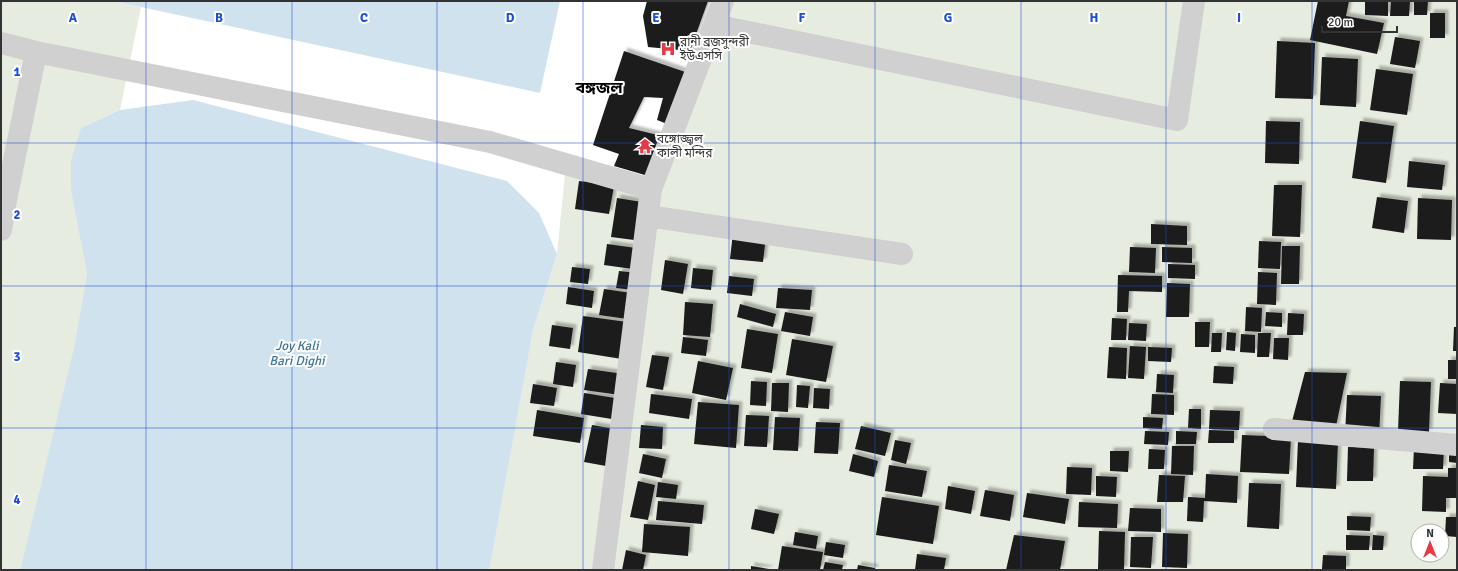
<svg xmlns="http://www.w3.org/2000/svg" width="1458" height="571" viewBox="0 0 1458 571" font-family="Signika,'Noto Sans Bengali',sans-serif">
<defs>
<filter id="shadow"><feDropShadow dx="3.5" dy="-3.5" stdDeviation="1" flood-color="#0004"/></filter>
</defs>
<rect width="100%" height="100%" fill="#fff"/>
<path fill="#e6ecdf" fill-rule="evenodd" d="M 1,1 L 113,1 L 141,7 L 120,110 L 81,128 L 71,191 L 87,274 L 74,347 L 20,570 L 1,570 Z
M 723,1 L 1457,1 L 1457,570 L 487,570 L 533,330 L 557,254 L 566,164 L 651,189 ZM 1418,531 L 1442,531 L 1442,555 L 1418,555 Z"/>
<path fill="#cfe2ee" d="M 113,1 L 560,1 L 540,93 Z
M 193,100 L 507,181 L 539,213 L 557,254 L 533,330 L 489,570 L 20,570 L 74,347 L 87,274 L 71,191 L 71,161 L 81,128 L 120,110 Z"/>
<path fill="#1a1a1a" filter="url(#shadow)" d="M 647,1 L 708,1 L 690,51 L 648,47 L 643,16 Z
M 1318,1 L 1349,1 L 1346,16 L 1384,23 L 1377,54 L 1310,40 Z
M 1365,1 L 1388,1 L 1388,16 L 1365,15 Z
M 1391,1 L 1410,1 L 1409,16 L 1390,16 Z
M 1414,1 L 1428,1 L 1427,15 L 1414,15 Z
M 1430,13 L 1445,13 L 1445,38 L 1430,38 Z
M 1395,37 L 1420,41 L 1415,68 L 1390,64 Z
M 1277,41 L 1315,43 L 1313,99 L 1275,98 Z
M 624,51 L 691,74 L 675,127 L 657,120 L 663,98 L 644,97 L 629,128 L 670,138 L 655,178 L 614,166 L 619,154 L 593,145 Z
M 1322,57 L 1358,59 L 1356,107 L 1320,105 Z
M 1376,69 L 1413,74 L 1407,115 L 1370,110 Z
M 1266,121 L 1300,122 L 1299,164 L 1265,163 Z
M 1360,121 L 1394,126 L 1386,183 L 1352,178 Z
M 1409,161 L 1445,165 L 1442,190 L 1407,187 Z
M 579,181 L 614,186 L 609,214 L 575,209 Z
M 1274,185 L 1302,185 L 1300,237 L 1272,236 Z
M 1377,197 L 1408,201 L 1404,233 L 1372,228 Z
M 617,198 L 648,203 L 642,241 L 611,237 Z
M 1418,198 L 1452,200 L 1451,240 L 1417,239 Z
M 1151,224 L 1187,226 L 1187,245 L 1151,244 Z
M 733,233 L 766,236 L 763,262 L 730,259 Z
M 1259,241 L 1281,242 L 1280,269 L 1258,268 Z
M 607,244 L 643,249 L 640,270 L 604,265 Z
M 1282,246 L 1300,246 L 1299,284 L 1281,284 Z
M 1130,247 L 1156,248 L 1155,273 L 1129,272 Z
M 1162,247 L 1192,248 L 1192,263 L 1162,262 Z
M 665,260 L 688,264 L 683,294 L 661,290 Z
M 1168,264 L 1195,265 L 1195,279 L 1168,278 Z
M 572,267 L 590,269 L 588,284 L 570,282 Z
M 693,268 L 713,270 L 711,290 L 691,288 Z
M 619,271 L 637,273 L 634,290 L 616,288 Z
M 1258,272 L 1277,273 L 1276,305 L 1257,304 Z
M 1118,275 L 1162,276 L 1162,292 L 1129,291 L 1128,312 L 1117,312 Z
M 729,276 L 754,279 L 752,296 L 727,293 Z
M 1167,283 L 1190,284 L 1189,317 L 1166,317 Z
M 568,287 L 594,291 L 592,308 L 566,304 Z
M 778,288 L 812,290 L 810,310 L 776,308 Z
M 604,289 L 631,293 L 627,319 L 599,315 Z
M 685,302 L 713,304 L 710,337 L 683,335 Z
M 740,304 L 776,314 L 773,327 L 737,317 Z
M 1246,307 L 1262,308 L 1261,332 L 1245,331 Z
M 785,312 L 813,317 L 810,336 L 781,331 Z
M 1266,312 L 1282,313 L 1282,327 L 1265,326 Z
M 1288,313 L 1304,314 L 1303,335 L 1287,335 Z
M 583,316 L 627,322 L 622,359 L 578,352 Z
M 1112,318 L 1127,319 L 1126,340 L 1111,340 Z
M 1195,322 L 1210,322 L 1209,347 L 1195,347 Z
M 1129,323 L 1147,324 L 1146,341 L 1128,340 Z
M 552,325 L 573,328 L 570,349 L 549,346 Z
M 1454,327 L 1457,327 L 1457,351 L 1453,351 Z
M 747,329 L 778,334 L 772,373 L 741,368 Z
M 1227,332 L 1236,333 L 1235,351 L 1226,350 Z
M 1212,333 L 1222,333 L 1221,352 L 1211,352 Z
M 1258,333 L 1271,333 L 1269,357 L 1257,357 Z
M 1241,334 L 1255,335 L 1255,353 L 1240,352 Z
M 683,337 L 708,340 L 706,356 L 681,353 Z
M 1274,338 L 1289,338 L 1288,360 L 1273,359 Z
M 792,339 L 833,346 L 826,382 L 786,375 Z
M 1130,346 L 1146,347 L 1144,379 L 1128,378 Z
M 1109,347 L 1127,348 L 1126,379 L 1107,378 Z
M 1148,347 L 1172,348 L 1171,362 L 1148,361 Z
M 652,355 L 669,357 L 663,390 L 646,387 Z
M 1448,360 L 1457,360 L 1457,379 L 1448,379 Z
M 698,361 L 733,368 L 726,400 L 692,393 Z
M 556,362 L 576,365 L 573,387 L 553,384 Z
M 1214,366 L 1234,367 L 1233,384 L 1213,383 Z
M 588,369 L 624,374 L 620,395 L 584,390 Z
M 1305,372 L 1347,373 L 1335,431 L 1290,429 Z
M 1157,374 L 1174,375 L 1173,393 L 1156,392 Z
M 751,381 L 767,382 L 766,406 L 750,405 Z
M 1400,381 L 1431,382 L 1429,432 L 1398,431 Z
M 772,383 L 789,383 L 788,412 L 771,411 Z
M 1440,383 L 1457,384 L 1457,414 L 1438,413 Z
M 533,384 L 557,388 L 554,406 L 530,403 Z
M 797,385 L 810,386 L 808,408 L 796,407 Z
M 814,388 L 830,389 L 829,409 L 813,408 Z
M 584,393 L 621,399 L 618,420 L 581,414 Z
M 651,394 L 692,399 L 689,419 L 649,413 Z
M 1152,394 L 1174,395 L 1174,415 L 1151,414 Z
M 1347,395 L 1381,396 L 1379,436 L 1345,435 Z
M 698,402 L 739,405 L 736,448 L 694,444 Z
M 1189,409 L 1201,409 L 1201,429 L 1188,428 Z
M 537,410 L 584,418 L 580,443 L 533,436 Z
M 1210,410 L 1240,411 L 1239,430 L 1209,429 Z
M 746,415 L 769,416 L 767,447 L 744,446 Z
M 775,417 L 800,418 L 798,451 L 773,450 Z
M 1143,417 L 1163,418 L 1162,429 L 1143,428 Z
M 816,422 L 840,423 L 838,454 L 814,453 Z
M 592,425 L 614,429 L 606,466 L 584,462 Z
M 641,425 L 663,427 L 662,449 L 639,448 Z
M 861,426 L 891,433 L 885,456 L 855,449 Z
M 1209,430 L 1234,431 L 1234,443 L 1208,443 Z
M 1145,431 L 1169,432 L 1168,445 L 1144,444 Z
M 1176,431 L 1197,432 L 1196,444 L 1176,444 Z
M 1242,435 L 1291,437 L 1289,474 L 1240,472 Z
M 895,440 L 911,443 L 906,464 L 891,460 Z
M 1298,440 L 1338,442 L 1336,489 L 1296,487 Z
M 1172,446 L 1194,446 L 1193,475 L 1171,474 Z
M 1348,447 L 1374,448 L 1373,481 L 1347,481 Z
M 1414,447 L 1444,448 L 1443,469 L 1413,469 Z
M 1149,449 L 1165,450 L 1164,469 L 1148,469 Z
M 1449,449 L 1457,450 L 1457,463 L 1449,462 Z
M 1110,451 L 1129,451 L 1128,472 L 1110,471 Z
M 643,454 L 666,459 L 662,478 L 639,473 Z
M 853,454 L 878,461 L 874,477 L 849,471 Z
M 889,465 L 927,471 L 922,497 L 885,491 Z
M 1067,467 L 1092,468 L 1091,495 L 1066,494 Z
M 1448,468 L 1457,468 L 1457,498 L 1446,498 L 1446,512 L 1422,511 L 1423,476 L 1448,477 Z
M 1206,474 L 1238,476 L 1237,503 L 1204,501 L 1203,522 L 1187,521 L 1188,497 L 1205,498 Z
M 1159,475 L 1185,476 L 1183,502 L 1157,502 Z
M 1096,476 L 1117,477 L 1116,497 L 1096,496 Z
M 638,481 L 655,485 L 648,520 L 630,517 Z
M 658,482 L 678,485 L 676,499 L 656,497 Z
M 1249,483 L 1281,484 L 1279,529 L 1247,527 Z
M 948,486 L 975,491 L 971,514 L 945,509 Z
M 985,490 L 1014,495 L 1010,521 L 980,516 Z
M 1027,493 L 1069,499 L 1065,524 L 1023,517 Z
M 882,497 L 939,506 L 933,544 L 876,535 Z
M 658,501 L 704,505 L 702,524 L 656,520 Z
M 1079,502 L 1118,504 L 1117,528 L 1078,527 Z
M 1130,508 L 1161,509 L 1161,532 L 1128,531 Z
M 755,509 L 779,514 L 774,534 L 751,529 Z
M 1347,516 L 1371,517 L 1370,531 L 1347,530 Z
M 1446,517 L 1457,517 L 1457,537 L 1445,536 Z
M 644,524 L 690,527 L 688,556 L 642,552 Z
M 1099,531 L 1125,532 L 1124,570 L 1098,569 Z
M 795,532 L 818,536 L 816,549 L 793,545 Z
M 1163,533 L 1188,534 L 1187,568 L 1162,567 Z
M 1014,535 L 1065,541 L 1060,570 L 1006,570 Z
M 1346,535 L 1370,536 L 1369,550 L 1346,550 Z
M 1373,535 L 1384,536 L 1383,550 L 1372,550 Z
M 1131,537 L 1153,537 L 1151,568 L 1130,567 Z
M 826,542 L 845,545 L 843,558 L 824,555 Z
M 782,546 L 823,552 L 820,570 L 778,570 Z
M 626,550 L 646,555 L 643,570 L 622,570 Z
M 917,554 L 946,558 L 944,570 L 915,570 Z
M 1323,555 L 1346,556 L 1346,570 L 1322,569 Z
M 825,562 L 843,565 L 842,570 L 823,570 Z
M 858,565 L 875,568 L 875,570 L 857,570 Z
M 751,566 L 769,569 L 769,570 L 751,570 Z"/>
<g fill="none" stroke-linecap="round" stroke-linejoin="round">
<path stroke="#d0d0d0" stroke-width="22" d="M 714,25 L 1177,120 L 1194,1
M 1,43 L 36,52 L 490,142 L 651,189
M 648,216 L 902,254
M 1,230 L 6,200 L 36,52
M 1274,429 L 1457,445
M 603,570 L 651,189 L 723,1"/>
</g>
<path fill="none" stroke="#1d4ed8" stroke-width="1" stroke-opacity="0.55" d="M 146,1 L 146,570M 292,1 L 292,570M 437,1 L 437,570M 583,1 L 583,570M 729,1 L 729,570M 875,1 L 875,570M 1021,1 L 1021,570M 1166,1 L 1166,570M 1312,1 L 1312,570M 1,143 L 1457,143M 1,286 L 1457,286M 1,428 L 1457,428"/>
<defs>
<g id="hospital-bare" transform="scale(1.2)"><path d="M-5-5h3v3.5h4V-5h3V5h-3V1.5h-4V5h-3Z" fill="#e63946" stroke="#fff" stroke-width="2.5" paint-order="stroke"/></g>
<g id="temple-bare" transform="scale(1.2)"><path d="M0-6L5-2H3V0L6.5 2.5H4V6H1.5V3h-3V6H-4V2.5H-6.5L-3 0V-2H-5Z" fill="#e63946" stroke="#fff" stroke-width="2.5" paint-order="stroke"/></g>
</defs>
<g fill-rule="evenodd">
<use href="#hospital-bare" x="668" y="49"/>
<use href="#temple-bare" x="645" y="146"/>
</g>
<g text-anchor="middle" stroke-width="4" stroke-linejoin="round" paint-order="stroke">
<g font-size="12" fill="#333" stroke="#fff" text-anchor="start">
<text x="680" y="46">রানী ব্রজসুন্দরী<tspan x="680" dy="14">ইউএসসি</tspan></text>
<text x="657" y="143">বঙ্গোজ্জ্বল<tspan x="657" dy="14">কালী মন্দির</tspan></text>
</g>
<g font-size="13" font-style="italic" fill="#3f7597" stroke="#fff">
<text x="297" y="350">Joy Kali<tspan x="297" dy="15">Bari Dighi</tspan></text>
</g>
<g font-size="16" font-weight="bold" fill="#000" stroke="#fff">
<text x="599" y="93">বঙ্গজল</text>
</g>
</g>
<g font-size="13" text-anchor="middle" font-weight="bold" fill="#1d4ed8" stroke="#fff" stroke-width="4" stroke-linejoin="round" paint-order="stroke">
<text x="73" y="22">A</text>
<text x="219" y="22">B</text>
<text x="364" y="22">C</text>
<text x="510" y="22">D</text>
<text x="656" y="22">E</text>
<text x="802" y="22">F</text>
<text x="948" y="22">G</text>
<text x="1094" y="22">H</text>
<text x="1239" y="22">I</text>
<text x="17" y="76">1</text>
<text x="17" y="219">2</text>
<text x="17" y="361">3</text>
<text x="17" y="504">4</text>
</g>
<rect width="1458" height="571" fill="none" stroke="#333333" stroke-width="4"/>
<g transform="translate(1430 543)"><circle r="19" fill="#ffffff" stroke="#adadad"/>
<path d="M0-3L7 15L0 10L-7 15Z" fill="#e63946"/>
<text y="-6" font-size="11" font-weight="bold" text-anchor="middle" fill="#333333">N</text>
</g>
<path d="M1322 26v6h75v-6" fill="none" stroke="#333333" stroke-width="2"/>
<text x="1328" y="26" font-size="12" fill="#333333" stroke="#ffffff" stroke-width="3" paint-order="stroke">20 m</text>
</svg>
